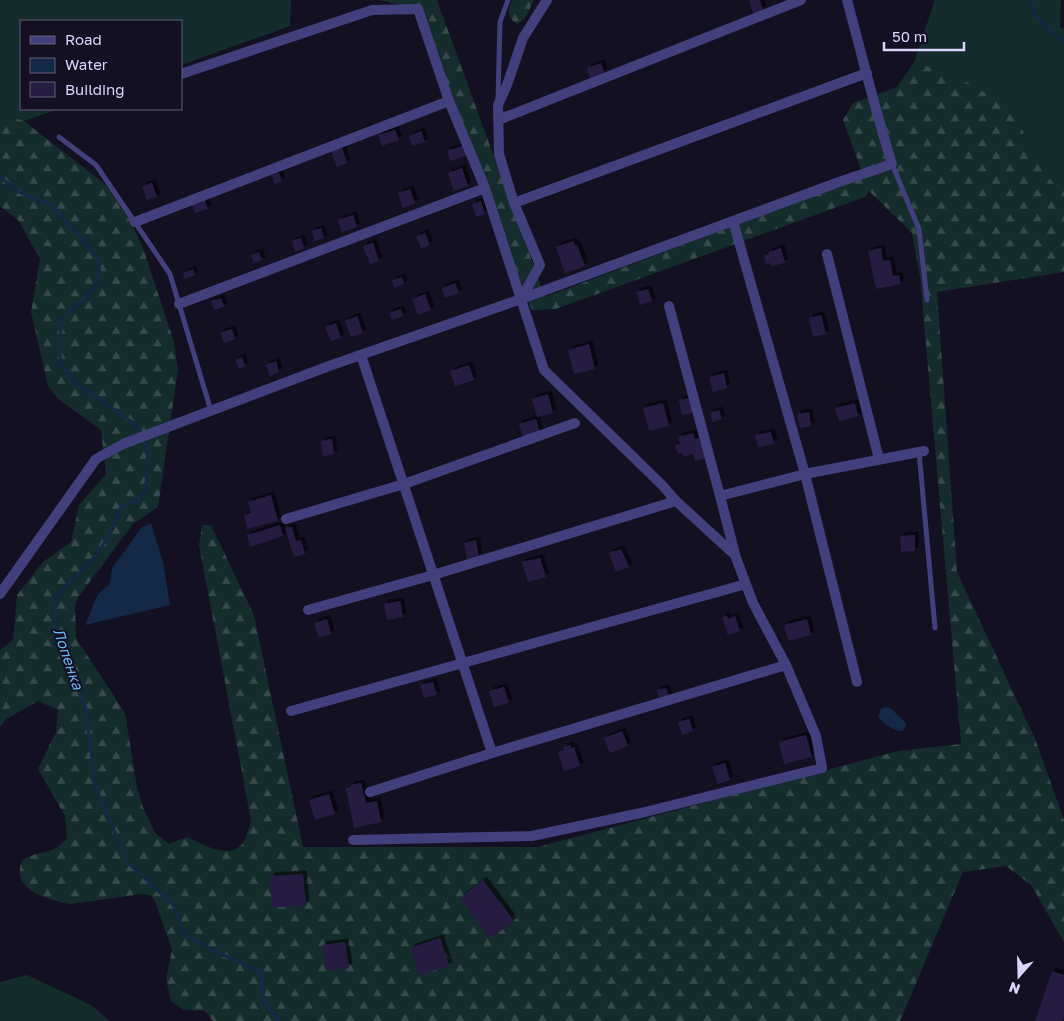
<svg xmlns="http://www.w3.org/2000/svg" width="1064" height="1021" viewBox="0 0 1064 1021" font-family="'Golos Text',sans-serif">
<defs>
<pattern id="forest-firs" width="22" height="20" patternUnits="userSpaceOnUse" patternTransform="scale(1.25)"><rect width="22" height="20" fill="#142c2b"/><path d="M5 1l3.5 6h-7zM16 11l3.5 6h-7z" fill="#364a4b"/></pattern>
<filter id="shadow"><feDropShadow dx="3.5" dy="-3.5" stdDeviation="0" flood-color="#0009"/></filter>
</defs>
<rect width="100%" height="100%" fill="#131022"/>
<path fill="#142c2b" d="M 0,0 L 291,0 L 290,26 L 181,65 L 181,21 L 21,21 L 21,109 L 59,109 L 24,121 L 13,117 L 0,111 Z
M 935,0 L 1061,0 L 1060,27 L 1064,29 L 1064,183 L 1054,184 L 1031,152 L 1018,118 L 957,76 L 914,62 Z
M 27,975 L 91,1005 L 110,1021 L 0,1021 L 0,982 Z"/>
<path fill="url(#forest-firs)" d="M 378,0 L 437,0 L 545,297 L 864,177 L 843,120 L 853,103 L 897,87 L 914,62 L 957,76 L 1005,105 L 1018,118 L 1031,152 L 1054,184 L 1064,183 L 1064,272 L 937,292 L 957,572 L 1036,741 L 1064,820 L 1064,942 L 1031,885 L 1006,866 L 963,872 L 900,1021 L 213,1021 L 205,1011 L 184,1010 L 171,1001 L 166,979 L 172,950 L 155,901 L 150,895 L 142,894 L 71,904 C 55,902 17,892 20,871 C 20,866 20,861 26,858 C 29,856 34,855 37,854 C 53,850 55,851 67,838 L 65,816 L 38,769 L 56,732 L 58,710 L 38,701 L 6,719 L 0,727 L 0,650 L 13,640 L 17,595 L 43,562 L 71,542 L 79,505 L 106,474 L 101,430 L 57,398 L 48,386 L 31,312 L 40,259 L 18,220 L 0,206 L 0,111 L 13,117 L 24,121 L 105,184 L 127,213 L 143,248 L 174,342 L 178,369 L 158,507 L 133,524 L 79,596 L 75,605 L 76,638 L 125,713 L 137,787 L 143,807 L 155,833 L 169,844 L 187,837 C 204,845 234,863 245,839 C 248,833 249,826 251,820 L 199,545 L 202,525 L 211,525 L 254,615 L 303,847 L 538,847 L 898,751 L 961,744 L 920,277 L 912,233 L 869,191 L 865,197 L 556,309 L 532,310 L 413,7 Z
M 512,0 L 534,0 C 528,12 529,15 518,24 C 506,18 508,10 512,0 Z"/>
<path fill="#142848" d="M 151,523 L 163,562 L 170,605 L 85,625 L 98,594 L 110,584 L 112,568 L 124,552 L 141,528 Z
M 885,707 L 891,708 C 895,714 901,717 906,723 L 905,728 L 902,731 C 893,731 882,723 878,716 L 881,709 Z"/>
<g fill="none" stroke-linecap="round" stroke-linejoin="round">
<path stroke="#142848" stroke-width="3" d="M 1032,0 L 1036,17 L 1064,43
M 0,177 L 21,193 L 52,205 L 97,257 L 100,273 L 93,290 L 61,320 L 60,364 L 78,386 L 95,396 L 139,427 L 147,450 L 148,468 L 145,490 L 136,501 L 121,506 L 109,534 L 98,553 L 55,598 L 55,630 L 86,709 L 95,785 L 128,863 L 173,905 L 185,935 L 214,951 L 260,971 L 264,1000 L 278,1021"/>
</g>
<path fill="#251e42" filter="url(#shadow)" d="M 749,0 L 760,0 L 763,10 L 753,13 Z
M 601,63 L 604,72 L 590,78 L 587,68 Z
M 395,130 L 399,140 L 382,146 L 378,135 Z
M 421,131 L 425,142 L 412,146 L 409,136 Z
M 464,145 L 468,155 L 450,161 L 447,151 Z
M 342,147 L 347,163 L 337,167 L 331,151 Z
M 462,168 L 468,186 L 454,191 L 448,173 Z
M 279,173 L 282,181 L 275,184 L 272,175 Z
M 152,183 L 157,197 L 147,200 L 142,186 Z
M 410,189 L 415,203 L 403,208 L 398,193 Z
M 205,200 L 208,209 L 195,213 L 192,205 Z
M 481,201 L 485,214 L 476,217 L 472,204 Z
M 353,215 L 357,227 L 342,232 L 338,220 Z
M 321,228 L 324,238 L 315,241 L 312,231 Z
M 425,233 L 430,245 L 421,248 L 416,236 Z
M 301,238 L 304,248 L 295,252 L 292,241 Z
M 573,241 L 575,246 L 577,245 L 585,266 L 565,273 L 556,247 Z
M 373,243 L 379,261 L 370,264 L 363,246 Z
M 781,248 L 785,263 L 771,266 L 770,263 L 766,264 L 764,255 L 769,254 L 768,252 Z
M 881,248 L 883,261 L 890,260 L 893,276 L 899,275 L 901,284 L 876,289 L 868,251 Z
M 259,252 L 262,260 L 254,263 L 251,255 Z
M 193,269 L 195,275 L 185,279 L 183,273 Z
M 402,277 L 404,284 L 394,288 L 392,280 Z
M 455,283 L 459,293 L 445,298 L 442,288 Z
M 648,289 L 652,301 L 640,305 L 636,292 Z
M 425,294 L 431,310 L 418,315 L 412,299 Z
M 221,298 L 224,307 L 214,310 L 211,301 Z
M 401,309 L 403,316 L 392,320 L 389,313 Z
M 821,315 L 826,334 L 813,337 L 809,318 Z
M 357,316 L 363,333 L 351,337 L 345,321 Z
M 336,323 L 341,338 L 331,341 L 325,327 Z
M 232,329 L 235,339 L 224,343 L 220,333 Z
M 589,344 L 595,369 L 574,374 L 568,350 Z
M 242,357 L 245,366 L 239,369 L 236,360 Z
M 276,361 L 279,372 L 270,376 L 266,365 Z
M 469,365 L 474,380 L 455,386 L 450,371 Z
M 724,373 L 727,388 L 713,392 L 709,377 Z
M 548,394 L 553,413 L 537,417 L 532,399 Z
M 690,398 L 693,413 L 682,415 L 679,400 Z
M 663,403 L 669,426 L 649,431 L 643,408 Z
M 855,403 L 858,416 L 839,421 L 835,408 Z
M 719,410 L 722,419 L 713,422 L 710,413 Z
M 809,412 L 811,426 L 800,428 L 797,414 Z
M 536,419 L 541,435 L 524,440 L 519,424 Z
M 771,432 L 774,444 L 758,447 L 755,435 Z
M 693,433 L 695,439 L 699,438 L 705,458 L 695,461 L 693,454 L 683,457 L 682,453 L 678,454 L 675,445 L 680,444 L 678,437 Z
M 332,439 L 334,454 L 323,456 L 321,441 Z
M 271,495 L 278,521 L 247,529 L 244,515 L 251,513 L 248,502 Z
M 280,525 L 283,536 L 250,547 L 247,535 Z
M 292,527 L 296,541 L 301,540 L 305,554 L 294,557 L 285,528 Z
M 915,535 L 915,551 L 901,552 L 900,536 Z
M 476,540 L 479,557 L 467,559 L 464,543 Z
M 621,549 L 629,567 L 616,572 L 609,553 Z
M 540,558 L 546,577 L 528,582 L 522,562 Z
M 400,601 L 403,617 L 387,620 L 384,604 Z
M 727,616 L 728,619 L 735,616 L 740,631 L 728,635 L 722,617 Z
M 327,619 L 331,634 L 319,638 L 314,623 Z
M 807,619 L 811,635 L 788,641 L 784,625 Z
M 433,682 L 437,695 L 424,698 L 420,685 Z
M 504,687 L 509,703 L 494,707 L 489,691 Z
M 666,688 L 669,697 L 660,700 L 657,690 Z
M 689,719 L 693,731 L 682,735 L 678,722 Z
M 622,731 L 628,746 L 610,753 L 604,738 Z
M 806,735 L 812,757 L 784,764 L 779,742 Z
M 570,745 L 571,748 L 574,747 L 580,766 L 564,771 L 558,752 L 564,750 L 563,747 Z
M 725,763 L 730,780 L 718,784 L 712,767 Z
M 361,783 L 366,803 L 377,801 L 381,822 L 354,828 L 346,788 L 351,787 L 350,785 Z
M 329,794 L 335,814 L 315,820 L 309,800 Z
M 303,874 L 306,905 L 272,908 L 270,876 Z
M 483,880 L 514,921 L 490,939 L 460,898 Z
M 440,938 L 449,966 L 419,975 L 410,948 Z
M 345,942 L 349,968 L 326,971 L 322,945 Z
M 1052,971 L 1064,975 L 1064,1016 L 1062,1021 L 1035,1021 Z"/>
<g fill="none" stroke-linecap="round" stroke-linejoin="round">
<path stroke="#423f7d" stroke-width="5" d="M 498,98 L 500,22 L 508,0
M 59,137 L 96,165 L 170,274 L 211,411
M 892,164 L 919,229 L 927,300
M 919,452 L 935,628"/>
<path stroke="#423f7d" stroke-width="10" d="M 181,74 L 372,10 L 418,9 L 449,101 L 485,188 L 544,370 L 662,485 L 676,501 L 735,555 L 753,603 L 786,665 L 816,736 L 822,768 L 641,813 L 532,836 L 353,840
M 498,120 L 801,0
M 514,203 L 867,73
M 733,221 L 805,474 L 857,682
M 135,222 L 449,101
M 827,254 L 879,459
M 521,299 L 540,265 L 514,203 L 499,154 L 498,105 L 507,85 L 523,38 L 547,0
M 179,304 L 485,188
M 669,306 L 720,496
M 361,355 L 492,753 L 370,792
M 286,519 L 404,484 L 575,423
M 735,554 L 720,496 L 805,474 L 924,451
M 0,594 L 96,459 L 123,444 L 329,366 L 521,299 L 839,182 L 892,164 C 875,110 862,55 847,0
M 308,610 L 433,575 L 676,501
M 291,711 L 746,584
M 492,753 L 786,665"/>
</g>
<g text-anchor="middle" stroke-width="4" stroke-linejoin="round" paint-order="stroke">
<g font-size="15" font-style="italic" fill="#6db4f2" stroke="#131022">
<text transform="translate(68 659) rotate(71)" y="5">Лопенка</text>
</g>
</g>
<rect x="20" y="20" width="162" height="90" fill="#131022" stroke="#635f79"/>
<rect x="30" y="36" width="25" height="8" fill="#423f7d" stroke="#635f79"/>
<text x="65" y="45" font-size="15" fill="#dad5fb">Road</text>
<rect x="30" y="58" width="25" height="15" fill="#142848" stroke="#635f79"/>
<text x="65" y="70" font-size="15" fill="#dad5fb">Water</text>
<rect x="30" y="82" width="25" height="15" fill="#251e42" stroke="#635f79"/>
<text x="65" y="95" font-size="15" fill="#dad5fb">Building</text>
<g transform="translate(1019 976) rotate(200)" stroke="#131022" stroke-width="4" paint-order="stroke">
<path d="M0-4L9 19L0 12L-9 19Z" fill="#dad5fb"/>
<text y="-8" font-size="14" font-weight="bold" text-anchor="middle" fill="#dad5fb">N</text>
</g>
<path d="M884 42v8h80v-8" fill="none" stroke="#dad5fb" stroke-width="2.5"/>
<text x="892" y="42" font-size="15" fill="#dad5fb" stroke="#131022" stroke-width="4" paint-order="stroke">50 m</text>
</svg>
